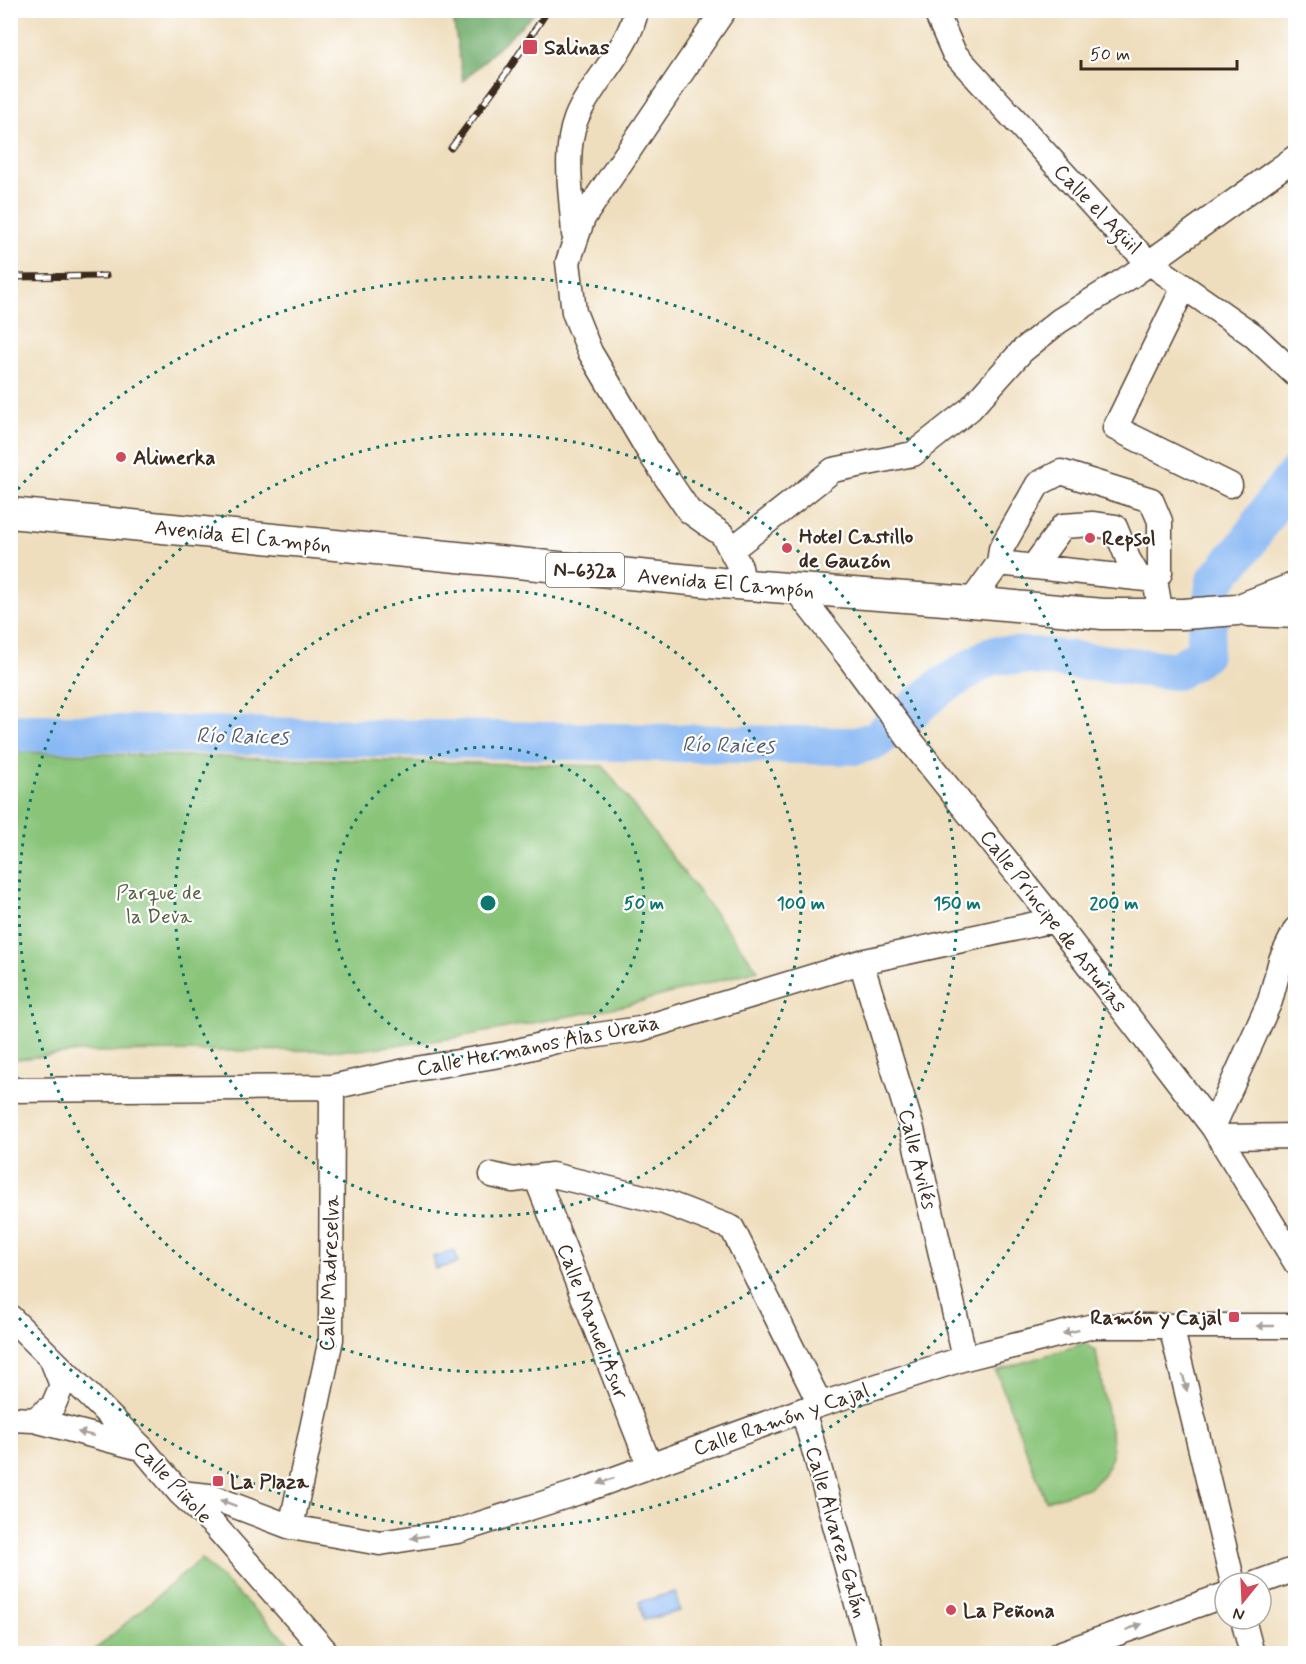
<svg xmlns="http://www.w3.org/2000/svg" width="1306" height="1664" viewBox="0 0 1306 1664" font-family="Mynerve,sans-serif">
<rect width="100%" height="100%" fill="#fff"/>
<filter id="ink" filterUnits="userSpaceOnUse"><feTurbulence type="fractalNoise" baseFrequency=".0167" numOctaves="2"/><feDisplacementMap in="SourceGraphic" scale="12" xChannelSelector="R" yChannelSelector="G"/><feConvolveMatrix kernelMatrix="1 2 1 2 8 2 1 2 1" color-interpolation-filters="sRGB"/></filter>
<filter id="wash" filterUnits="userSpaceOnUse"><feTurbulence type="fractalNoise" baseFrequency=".008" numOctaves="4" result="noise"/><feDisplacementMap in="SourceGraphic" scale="24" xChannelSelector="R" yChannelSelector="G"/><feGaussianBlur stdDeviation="1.35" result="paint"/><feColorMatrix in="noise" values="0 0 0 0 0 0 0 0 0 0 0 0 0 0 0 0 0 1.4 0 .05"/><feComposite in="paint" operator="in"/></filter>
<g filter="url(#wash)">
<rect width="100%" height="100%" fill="#efdebd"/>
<path fill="#89c479" stroke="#62774c" stroke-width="1.5" d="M 11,752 L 603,766 L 758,970 L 623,1006 L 453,1038 L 358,1050 L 79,1052 L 11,1060 Z
M 1085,1343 L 1096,1352 L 1112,1440 L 1112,1457 L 1103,1475 L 1090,1487 L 1046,1501 L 996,1371 Z
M 201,1559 L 300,1653 L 91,1653 Z"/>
<path fill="#6eaa69" stroke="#546a44" stroke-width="1.5" d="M 452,11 L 537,10 L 537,11 L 463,81 Z"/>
<path fill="#88b8f4" stroke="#627189" stroke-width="1.5" d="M 455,1251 L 458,1263 L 436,1269 L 433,1257 Z
M 675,1592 L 680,1611 L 644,1620 L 639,1602 Z"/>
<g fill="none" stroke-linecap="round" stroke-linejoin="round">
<path stroke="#88b8f4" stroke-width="38" d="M 10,732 L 856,746 L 876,740 L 939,688 L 992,655 L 1032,656 L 1177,671 L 1203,654 L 1215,581 L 1246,545 L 1276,499 L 1296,474"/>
</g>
</g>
<g filter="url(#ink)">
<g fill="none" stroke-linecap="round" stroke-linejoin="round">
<g stroke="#564536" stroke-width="27">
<path id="minor" d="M 724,10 L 583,218 L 568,262 L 574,312 L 590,352 L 651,455 L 689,511 L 723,535 L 740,567 L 743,585
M 935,10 L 954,53 L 1118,233 L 1150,263 L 1253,335 L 1296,375
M 574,234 C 572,198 563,153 576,119 C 590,83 630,49 636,10
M 1184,287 L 1115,428 L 1230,485
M 731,550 L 833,470 L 913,454 L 970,409 L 1022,351 L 1059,321 L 1131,276 L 1296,157
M 999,563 L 1001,549 L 1038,484 L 1061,472 L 1151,500 L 1160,521 L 1160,573 L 1155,580 L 1161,614
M 1033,567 L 1063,526 L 1092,524 L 1115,527 L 1128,559 L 1139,578
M 796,590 L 848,656 L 907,736 L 1054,920 L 1213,1127 L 1296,1263
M 971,602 L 999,563 L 1155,580
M 861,962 L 912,1129 L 965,1358
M 10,1090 L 332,1087 L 410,1070 L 506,1054 L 556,1041 L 640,1029 L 861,962 L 1054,920
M 1213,1127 L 1270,1001 L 1281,960 L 1296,929
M 1219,1137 L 1296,1136
M 492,1175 L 513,1180 L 552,1175 L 664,1202 L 732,1228 L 820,1404
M 536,1177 L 649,1464
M 10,1317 L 142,1448 L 180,1493 L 215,1526 L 328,1654
M 1171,1326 L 1233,1583
M 803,1410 L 871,1654
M 10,1419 L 34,1420 L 140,1448
M 34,1420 L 53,1406 L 62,1385 L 52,1360
M 180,1493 L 209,1496 L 291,1527 L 380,1543 L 458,1531 L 579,1492 L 803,1410 L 965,1358 L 1093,1326 L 1296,1326
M 291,1527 L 331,1339 L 332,1087
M 1257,1583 L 1296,1569
M 1243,1619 L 1252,1654
M 1059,1654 L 1225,1595"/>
</g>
<g stroke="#564536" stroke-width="33">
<path id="major" d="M 10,513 L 721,583 L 971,602 L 1103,614 L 1183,614 L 1237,610 L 1296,587
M 1249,611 L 1296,613"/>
</g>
<use href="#minor" stroke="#fff" stroke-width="24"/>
<use href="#major" stroke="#fff" stroke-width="30"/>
<g stroke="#3b2a1e" stroke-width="7">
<path id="rail" d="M 451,148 L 507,72 L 548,10
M 10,277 L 106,276"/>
</g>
<use href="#rail" stroke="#fff" stroke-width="4.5" stroke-dasharray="14" stroke-linecap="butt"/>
</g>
<defs><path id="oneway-solid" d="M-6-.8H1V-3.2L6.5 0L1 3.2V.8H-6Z" transform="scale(1.5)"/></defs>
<g fill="#a79f9a">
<use href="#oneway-solid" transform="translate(1265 1326) rotate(180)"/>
<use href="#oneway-solid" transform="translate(1071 1332) rotate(166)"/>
<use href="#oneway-solid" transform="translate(1185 1383) rotate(76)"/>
<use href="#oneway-solid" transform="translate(86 1434) rotate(-166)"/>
<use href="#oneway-solid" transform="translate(606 1481) rotate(159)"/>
<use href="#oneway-solid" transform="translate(228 1503) rotate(-160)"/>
<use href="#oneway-solid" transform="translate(419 1537) rotate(171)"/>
<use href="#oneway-solid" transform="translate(1134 1627) rotate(-20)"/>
</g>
</g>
<g fill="none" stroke="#0f766e" stroke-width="3" stroke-dasharray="3 6">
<circle cx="488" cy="903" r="156"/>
<circle cx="488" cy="903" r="313"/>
<circle cx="488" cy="903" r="469"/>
<path d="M12 496A626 626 0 1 1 12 1310"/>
</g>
<g fill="#d1495b" stroke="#fff" stroke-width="2">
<rect x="522" y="39" width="16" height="16" rx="3"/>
<circle cx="121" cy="457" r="6"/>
<circle cx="1090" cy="538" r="6"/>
<circle cx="787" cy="548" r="6"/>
<rect x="1228" y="1311" width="12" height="12" rx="3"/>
<rect x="212" y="1475" width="12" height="12" rx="3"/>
<circle cx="951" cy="1610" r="6"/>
</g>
<g text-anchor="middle" stroke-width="4.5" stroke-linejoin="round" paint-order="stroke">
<rect fill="#fff" stroke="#766a62" stroke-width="1.5" x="546" y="553" width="78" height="34" rx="4.5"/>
<g font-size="20" font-weight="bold" fill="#3b2a1e">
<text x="585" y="577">N-632a</text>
</g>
<g font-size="21" font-weight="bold" fill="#3b2a1e" stroke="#fff" text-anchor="start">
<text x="544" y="54">Salinas</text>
<text x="133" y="464">Alimerka</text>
<text x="799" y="543">Hotel Castillo<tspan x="799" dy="24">de Gauzón</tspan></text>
<text x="1102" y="545">Repsol</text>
<text x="1222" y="1324" text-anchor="end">Ramón y Cajal</text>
<text x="230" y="1488">La Plaza</text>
<text x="963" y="1617">La Peñona</text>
</g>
<g font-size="21" fill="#3b2a1e" stroke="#fff">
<text transform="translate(1098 209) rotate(46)" y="7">Calle el Agüil</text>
<text transform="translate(243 536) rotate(6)" y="7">Avenida El Campón</text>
<text transform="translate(726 583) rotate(5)" y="7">Avenida El Campón</text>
<text transform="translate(1054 921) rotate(52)" y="7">Calle Príncipe de Asturias</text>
<text transform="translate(538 1045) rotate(-11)" y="7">Calle Hermanos Alas Ureña</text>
<text transform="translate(918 1159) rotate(76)" y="7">Calle Avilés</text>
<text transform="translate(329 1273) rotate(-88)" y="7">Calle Madreselva</text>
<text transform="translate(593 1321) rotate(69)" y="7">Calle Manuel Asur</text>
<text transform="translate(781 1419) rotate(-19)" y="7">Calle Ramón y Cajal</text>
<text transform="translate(173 1482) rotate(47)" y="7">Calle Piñole</text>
<text transform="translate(837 1532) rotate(74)" y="7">Calle Alvarez Galán</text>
</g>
<g font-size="21" fill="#56603e" stroke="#fff">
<text x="159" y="899">Parque de<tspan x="159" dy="24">la Deva</tspan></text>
</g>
<g font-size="22" font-style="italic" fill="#565c69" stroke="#fff">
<text transform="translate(242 735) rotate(1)" y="8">Río Raices</text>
<text transform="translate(728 744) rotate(1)" y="8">Río Raices</text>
</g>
</g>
<circle cx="488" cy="903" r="9" fill="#0f766e" stroke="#fff" stroke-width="3"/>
<g font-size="18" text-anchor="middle" font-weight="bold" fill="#0f766e" stroke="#fff" stroke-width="4.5" stroke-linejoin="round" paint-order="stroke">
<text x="644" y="909">50 m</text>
<text x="801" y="909">100 m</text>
<text x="957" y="909">150 m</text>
<text x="1114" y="909">200 m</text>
</g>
<rect width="1306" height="1664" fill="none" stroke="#fff" stroke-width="36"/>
<g transform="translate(1243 1601) rotate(198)"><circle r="28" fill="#ffffff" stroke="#b1aaa5" stroke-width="1.5"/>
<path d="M0-4.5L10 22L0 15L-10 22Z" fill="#d1495b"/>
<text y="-9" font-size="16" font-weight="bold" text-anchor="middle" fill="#3b2a1e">N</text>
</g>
<path d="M1081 60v9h156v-9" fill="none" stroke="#3b2a1e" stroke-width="3"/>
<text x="1090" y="60" font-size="18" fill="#3b2a1e" stroke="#ffffff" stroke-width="4.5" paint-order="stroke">50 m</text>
</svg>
